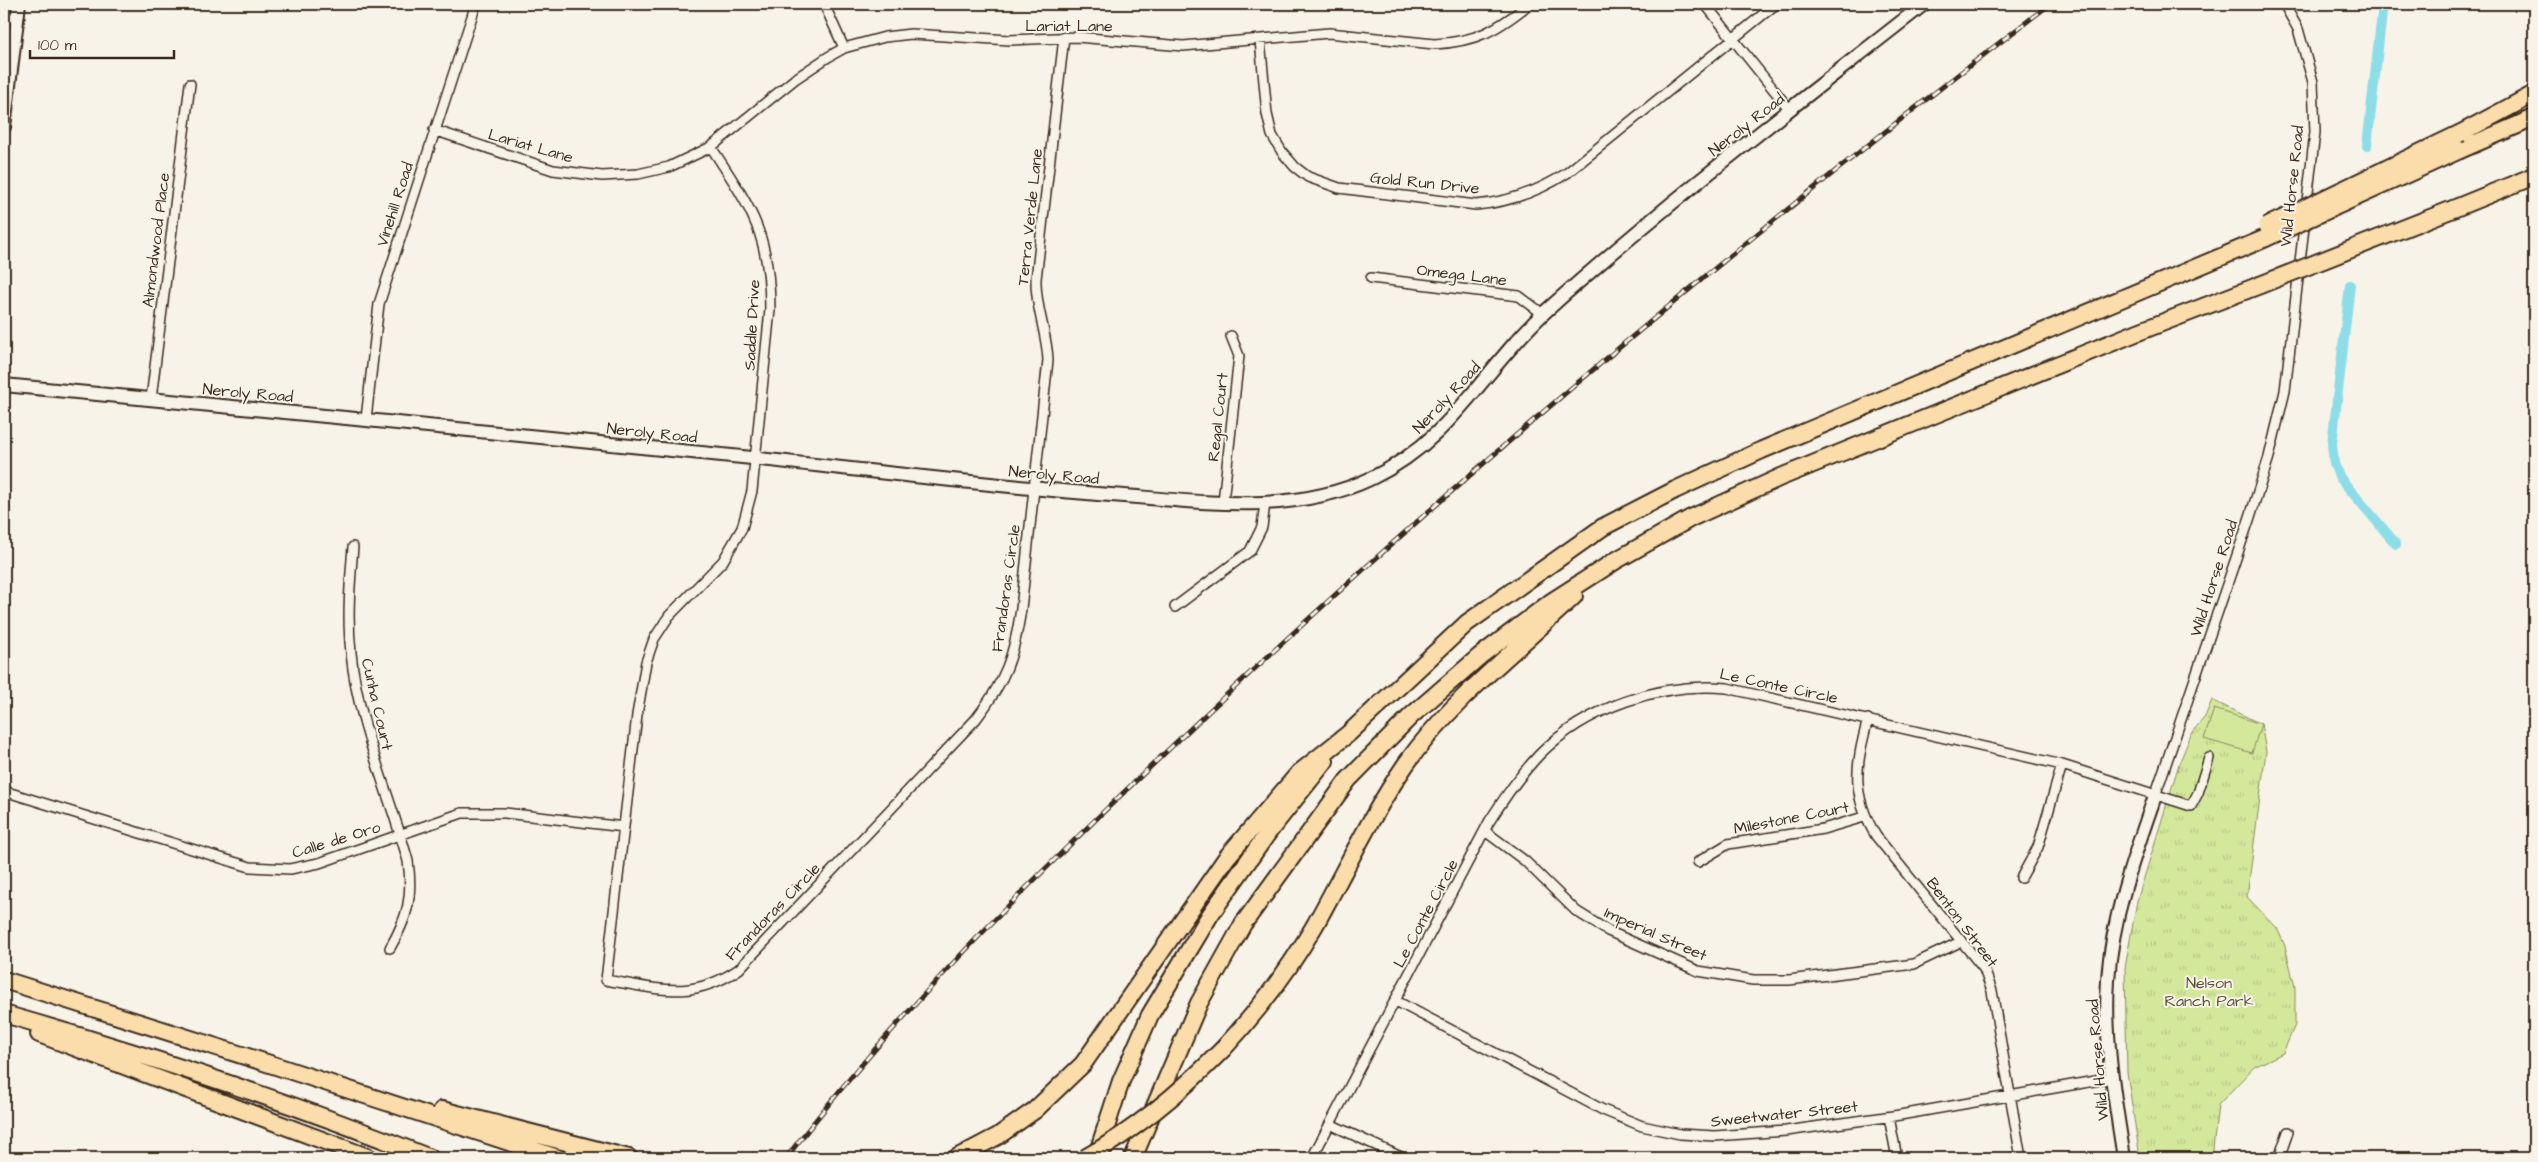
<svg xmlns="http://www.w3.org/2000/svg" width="2538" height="1162" viewBox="0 0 2538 1162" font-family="'Architects Daughter',sans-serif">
<defs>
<pattern id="park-tufts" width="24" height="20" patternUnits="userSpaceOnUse" patternTransform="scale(1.25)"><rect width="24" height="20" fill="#d4e89c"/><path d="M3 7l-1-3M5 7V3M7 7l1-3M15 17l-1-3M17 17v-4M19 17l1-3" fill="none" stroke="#b7c786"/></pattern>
</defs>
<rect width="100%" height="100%" fill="#f7f3e8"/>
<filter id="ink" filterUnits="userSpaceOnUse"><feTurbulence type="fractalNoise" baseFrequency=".02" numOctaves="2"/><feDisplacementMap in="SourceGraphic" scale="10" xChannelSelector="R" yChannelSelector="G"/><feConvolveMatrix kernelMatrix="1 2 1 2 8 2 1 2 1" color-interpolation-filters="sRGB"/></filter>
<g filter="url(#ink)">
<path fill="url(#park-tufts)" stroke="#88895d" d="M 2212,700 L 2261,724 L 2266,751 L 2247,897 L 2277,928 L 2285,946 L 2295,987 L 2295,1025 L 2283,1053 L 2254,1067 L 2218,1105 L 2212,1158 L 2140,1158 L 2127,1072 L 2125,968 L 2137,901 L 2179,764 L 2192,732 L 2205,717 Z"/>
<path fill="#d4e89c" stroke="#88895d" d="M 2214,709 L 2261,724 L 2252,753 L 2204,739 Z"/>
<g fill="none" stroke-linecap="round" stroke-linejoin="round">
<path stroke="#8ddde9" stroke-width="10" d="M 2367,146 L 2383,4
M 2350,285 L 2332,444 L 2334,464 L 2340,478 L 2396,544"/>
<g stroke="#3b2a1e" stroke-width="12">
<path id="street" d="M 824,4 L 844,48
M 1705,4 L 1790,110
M 4,17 L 17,19
M 1260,40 L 1267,114 L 1272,135 L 1282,152 L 1295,167 L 1308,177 L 1339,188 L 1476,205 C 1510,202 1538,192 1567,173 L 1776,4
M 434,130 L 553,170 L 602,176 L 638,174 L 669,167 L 711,147 L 795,79 L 828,57 L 844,48 L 885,37 L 911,34 L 1010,40 L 1077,37 L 1183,46 L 1329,33 L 1434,44 C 1476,42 1497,30 1529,4
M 711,147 C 751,208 770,234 770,309 L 752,491 L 742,528 L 723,561 L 669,616 L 654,639 L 646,662 L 637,715 L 606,980 C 659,989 692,1001 739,969 L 976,719 C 1006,680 1014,656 1021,609 L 1048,360 C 1047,332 1035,307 1036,279 L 1064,37
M 1371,278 L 1519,296 L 1543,314
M 151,399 L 190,84
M 366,419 L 379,304 L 476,4
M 1223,502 L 1239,356 L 1231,336
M 353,547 C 350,582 347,617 351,653 C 358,725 389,792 408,861 C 413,897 408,917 390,948
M 1175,607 L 1250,551 L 1262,527 L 1265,503
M 1868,719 C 1856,765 1850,793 1876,836 L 1984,969 L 1992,991 L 2021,1158
M 4,791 L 250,867 L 290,869 L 319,863 L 462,813 L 505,813 L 624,827
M 2155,796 L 2249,520 L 2269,457 L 2285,391 L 2315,132 L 2313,82 L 2298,29 L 2284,4
M 1485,831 L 1525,861 L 1576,911 L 1608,931 L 1698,971 L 1753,980 L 1789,980 L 1914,964 L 1962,941
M 1698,862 L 1728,844 L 1823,829 L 1864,817
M 2021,878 L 2038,847 L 2062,765
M 1396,1001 L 1603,1110 L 1642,1126 L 1680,1134 L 1715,1136 L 1786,1131 L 1900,1115 L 2112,1078
M 1889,1117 L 1897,1158
M 1330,1124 L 1403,1158
M 1312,1158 L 1489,822 C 1504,798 1519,776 1539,755 C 1586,707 1661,682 1727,688 L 2062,765 L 2191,806 L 2198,793 L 2209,758
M 2279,1158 L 2288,1132"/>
</g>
<g stroke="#3b2a1e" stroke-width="16">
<path id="secondary" d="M 4,127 L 19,4
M 4,385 C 253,410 503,432 752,458 C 872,471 991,486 1111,495 C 1197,501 1291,517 1372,478 C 1453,439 1483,369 1546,311 C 1667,202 1797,104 1924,4
M 2124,1158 C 2115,1100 2104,1040 2108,980 C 2112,917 2134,856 2155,796"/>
</g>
<g stroke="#3b2a1e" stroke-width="20">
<path id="highway" d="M 2461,133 L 2534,94
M 2460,150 L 2534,118
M 2453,209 L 2534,176
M 4,980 L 270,1064 L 558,1158
M 4,1014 C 148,1055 291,1102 430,1158
M 39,1034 L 370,1158
M 1223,1049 C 1258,1011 1289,970 1315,925 C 1345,871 1371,815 1406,764 C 1453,698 1516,651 1574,596
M 442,1110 L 629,1158
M 956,1158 L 998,1136 L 1035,1110 L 1083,1064 L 1227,857 L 1299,773 L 1348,734 L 1467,623 L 1603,527 L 1675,490 L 1762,450 L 2266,238
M 1096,1158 L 1121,1081 L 1150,1015 L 1210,915 L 1270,830 L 1325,761
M 1133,1158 L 1199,1003 L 1243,924 L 1348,780 L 1411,716 L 1480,656 L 1551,602 L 1615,561 L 1691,518 L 1781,477 L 2138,332 L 2260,285"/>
</g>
<use href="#street" stroke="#f7f3e8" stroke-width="9"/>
<use href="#secondary" stroke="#f7f3e8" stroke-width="12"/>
<use href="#highway" stroke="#faddab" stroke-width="16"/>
<g stroke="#3b2a1e" stroke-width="5">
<path id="rail" d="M 786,1158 C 910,996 1058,854 1206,714 C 1474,462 1757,227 2050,4"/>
</g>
<use href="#rail" stroke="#f7f3e8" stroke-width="3" stroke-dasharray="9" stroke-linecap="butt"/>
<g stroke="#3b2a1e" stroke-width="20" stroke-linecap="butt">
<path id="highway-bridge" d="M 2267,226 L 2461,133
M 2266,238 L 2460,150
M 2260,285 L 2453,209
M 1085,1158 C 1137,1129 1182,1091 1223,1049"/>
</g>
<use href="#highway-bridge" stroke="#faddab" stroke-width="16"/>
</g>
</g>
<g text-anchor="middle" stroke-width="4" stroke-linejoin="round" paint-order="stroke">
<g font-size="16" fill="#3b2a1e" stroke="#f7f3e8">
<text x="1069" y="31">Lariat Lane</text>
<text transform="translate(1746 124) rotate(-38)" y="6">Neroly Road</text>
<text transform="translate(531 145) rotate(16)" y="6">Lariat Lane</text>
<text transform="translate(1425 182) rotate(6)" y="6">Gold Run Drive</text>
<text transform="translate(2291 186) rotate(-84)" y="6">Wild Horse Road</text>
<text transform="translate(394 204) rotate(-72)" y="6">Vinehill Road</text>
<text transform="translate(1029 217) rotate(-84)" y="6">Terra Verde Lane</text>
<text transform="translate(155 240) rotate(-83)" y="6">Almondwood Place</text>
<text transform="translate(1462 274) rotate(7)" y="6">Omega Lane</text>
<text transform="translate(751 325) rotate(-87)" y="6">Saddle Drive</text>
<text transform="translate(248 392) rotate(5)" y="6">Neroly Road</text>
<text transform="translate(1446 397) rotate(-47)" y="6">Neroly Road</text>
<text transform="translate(1217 417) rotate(-84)" y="6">Regal Court</text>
<text transform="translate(652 432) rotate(6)" y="6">Neroly Road</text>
<text transform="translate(1054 474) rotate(5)" y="6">Neroly Road</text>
<text transform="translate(2213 578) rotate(-72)" y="6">Wild Horse Road</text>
<text transform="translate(1005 588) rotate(-82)" y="6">Frandoras Circle</text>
<text transform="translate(1779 685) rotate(12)" y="6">Le Conte Circle</text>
<text transform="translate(378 704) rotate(77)" y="6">Cunha Court</text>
<text transform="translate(1791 817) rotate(-11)" y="6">Milestone Court</text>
<text transform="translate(336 839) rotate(-17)" y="6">Calle de Oro</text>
<text transform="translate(772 911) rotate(-46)" y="6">Frandoras Circle</text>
<text transform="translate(1425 913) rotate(-62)" y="6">Le Conte Circle</text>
<text transform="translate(1963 922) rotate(53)" y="6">Benton Street</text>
<text transform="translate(1656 933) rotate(24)" y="6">Imperial Street</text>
<text transform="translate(2097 1060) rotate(-95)" y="6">Wild Horse Road</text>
<text transform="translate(1784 1113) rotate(-6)" y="6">Sweetwater Street</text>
</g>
<g font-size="16" fill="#5a5037" stroke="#f7f3e8">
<text x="2209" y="988">Nelson<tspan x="2209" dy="18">Ranch Park</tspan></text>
</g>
</g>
<rect width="2538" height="1162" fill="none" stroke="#f7f3e8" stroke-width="20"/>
<rect x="10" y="10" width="2518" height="1142" fill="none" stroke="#3b2a1e" stroke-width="2" filter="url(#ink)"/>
<path d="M30 50v8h144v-8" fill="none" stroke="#3b2a1e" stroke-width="2.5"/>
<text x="38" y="50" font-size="15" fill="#3b2a1e" stroke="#f7f3e8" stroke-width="4" paint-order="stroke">100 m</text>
</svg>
